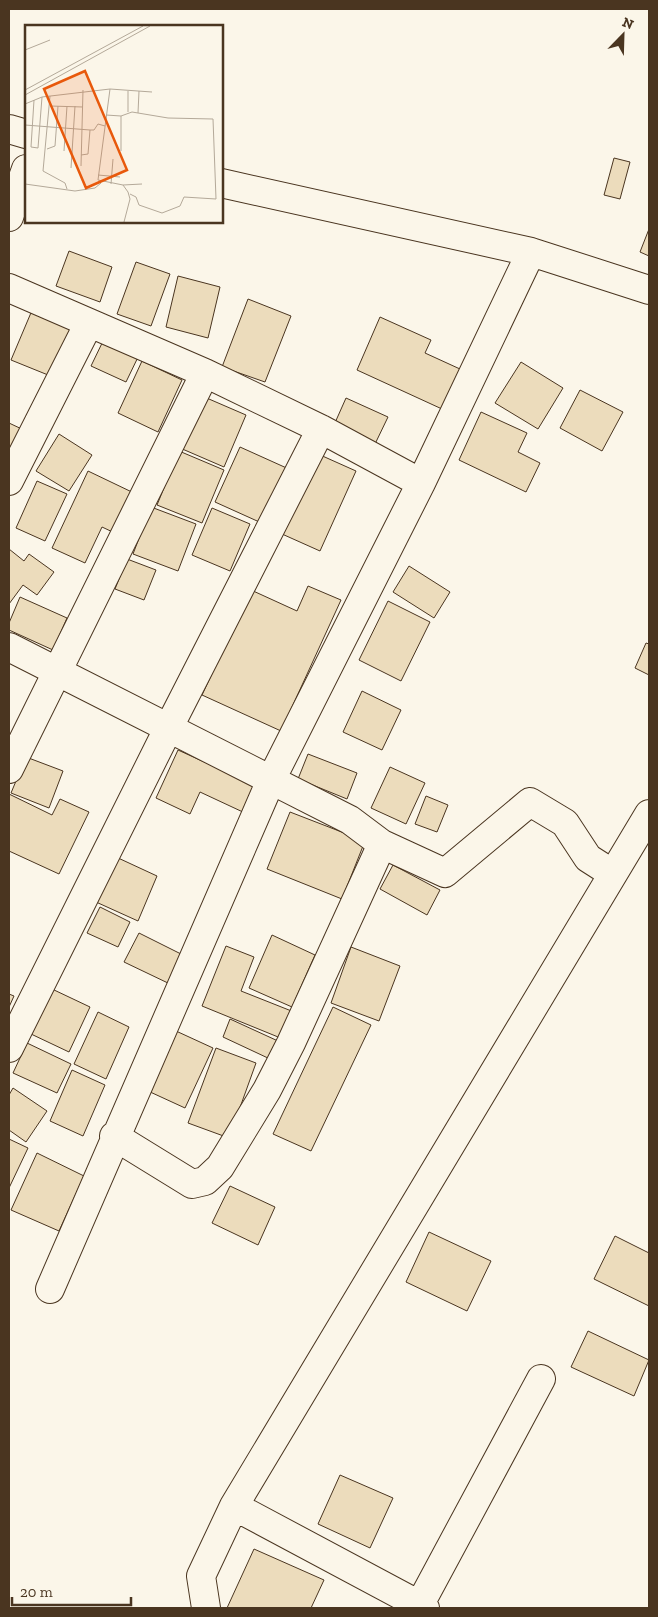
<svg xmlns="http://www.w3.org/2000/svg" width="658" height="1617" viewBox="0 0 658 1617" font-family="'Zilla Slab',serif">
<rect width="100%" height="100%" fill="#fbf6e9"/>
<path fill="#ecdcbc" stroke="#4a3520" d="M 614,158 L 630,162 L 620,199 L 604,195 Z
M 649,229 L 649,256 L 640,252 Z
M 69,251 L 112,267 L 100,302 L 56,286 Z
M 136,262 L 170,274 L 151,326 L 117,314 Z
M 178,276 L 220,287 L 208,338 L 166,327 Z
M 248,299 L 291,316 L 265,382 L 222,367 Z
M 33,308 L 75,325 L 53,377 L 11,360 Z
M 380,317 L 431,340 L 425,353 L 460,369 L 442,409 L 357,370 Z
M 105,337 L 140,353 L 126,382 L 91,366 Z
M 142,361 L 182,380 L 158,432 L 118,413 Z
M 521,362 L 563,388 L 538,429 L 495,403 Z
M 580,390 L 623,412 L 602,451 L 560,428 Z
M 202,396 L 246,415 L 224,467 L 180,448 Z
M 346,398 L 388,417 L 375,444 L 334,425 Z
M 481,412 L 527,433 L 518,452 L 540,463 L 526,492 L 459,460 Z
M 9,423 L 26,431 L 9,466 Z
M 59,434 L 92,455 L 69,491 L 36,471 Z
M 240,447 L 291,470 L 266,525 L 215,502 Z
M 179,451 L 224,470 L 202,523 L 157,505 Z
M 318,454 L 356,471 L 320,551 L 282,534 Z
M 88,471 L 136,494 L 117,534 L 102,527 L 85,563 L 52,548 Z
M 37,481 L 67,494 L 45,541 L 16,528 Z
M 151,507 L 196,524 L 178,571 L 133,554 Z
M 212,508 L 250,524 L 230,571 L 192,555 Z
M 9,549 L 24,561 L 29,554 L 54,572 L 37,595 L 23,585 L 9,604 Z
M 127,559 L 156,570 L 144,600 L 115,589 Z
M 409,566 L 450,592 L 434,618 L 393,592 Z
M 308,586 L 341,600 L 281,731 L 202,695 L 251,590 L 297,611 Z
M 20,597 L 67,618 L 53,650 L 9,630 L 9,623 Z
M 388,601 L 430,622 L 401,681 L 359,660 Z
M 646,643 L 649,644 L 649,675 L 635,668 Z
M 362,691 L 401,710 L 382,750 L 343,732 Z
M 178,750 L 257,786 L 245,813 L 200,792 L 190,814 L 156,798 Z
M 308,754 L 357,773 L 347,799 L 298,779 Z
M 26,757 L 63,771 L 49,808 L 11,793 Z
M 390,767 L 425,783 L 406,824 L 371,808 Z
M 9,794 L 52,815 L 60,799 L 89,812 L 59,874 L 9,851 Z
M 426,796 L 448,805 L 437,832 L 415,824 Z
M 290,812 L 365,841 L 342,899 L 267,869 Z
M 116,857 L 157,876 L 138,921 L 96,902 Z
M 393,865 L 440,890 L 427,915 L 380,889 Z
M 100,907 L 130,922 L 118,947 L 87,933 Z
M 139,933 L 185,956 L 170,984 L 124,962 Z
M 272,935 L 315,955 L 292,1007 L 249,988 Z
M 226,946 L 254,957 L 241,991 L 294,1012 L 283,1039 L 202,1006 Z
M 351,947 L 400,966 L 379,1021 L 331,1003 Z
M 52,989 L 90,1007 L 69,1052 L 31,1034 Z
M 9,994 L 14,996 L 9,1007 Z
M 333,1007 L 371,1025 L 311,1151 L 273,1134 Z
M 98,1012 L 129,1027 L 106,1079 L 74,1064 Z
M 230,1019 L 278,1041 L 270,1059 L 223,1037 Z
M 176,1031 L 213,1048 L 185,1108 L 148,1091 Z
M 27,1043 L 71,1064 L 57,1093 L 13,1073 Z
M 216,1048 L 256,1063 L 229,1138 L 188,1123 Z
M 72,1070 L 105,1085 L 83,1136 L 50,1121 Z
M 13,1088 L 47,1111 L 26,1142 L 9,1130 L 9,1095 Z
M 9,1139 L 28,1148 L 9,1188 Z
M 37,1153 L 84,1176 L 59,1231 L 11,1210 Z
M 230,1186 L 275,1207 L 258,1245 L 212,1223 Z
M 429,1232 L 491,1261 L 467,1311 L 406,1282 Z
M 615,1236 L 649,1253 L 649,1306 L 594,1279 Z
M 588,1331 L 649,1360 L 634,1396 L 571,1367 Z
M 340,1475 L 393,1498 L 370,1548 L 318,1524 Z
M 254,1549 L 324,1580 L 311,1608 L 227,1608 Z"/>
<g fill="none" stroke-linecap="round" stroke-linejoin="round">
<g stroke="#4a3520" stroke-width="30">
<path id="minor" d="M 9,129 L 26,134
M 221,183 L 531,252 L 649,290
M 9,217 L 26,169
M 9,288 L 205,373 L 321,429 L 421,483
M 9,481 L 89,323
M 9,647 L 350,820 L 382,844 L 291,1043 L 267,1090 L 220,1167 L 205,1181 L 192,1184 L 114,1136
M 9,769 L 205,373
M 382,844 L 445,873 L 530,802 L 565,823 L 588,858 L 613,874
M 9,1048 L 168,729 L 321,429
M 50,1289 L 271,780 L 421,483 L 531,252
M 234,1506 L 425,1608
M 206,1608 L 201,1576 L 234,1506 L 649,814
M 418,1608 L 541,1379"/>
</g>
<use href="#minor" stroke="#fbf6e9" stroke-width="28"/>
</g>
<g transform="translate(25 25)">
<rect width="198" height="198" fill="#fbf6e9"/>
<path fill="none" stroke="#b4a999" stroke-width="1" d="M 0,25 L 25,15M 85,64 L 127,67M 0,65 L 118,1M 0,70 L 125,1M 25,71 L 18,146 L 40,158 L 42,164M 9,75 L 6,122 L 13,123 L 17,72M 0,79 L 17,72 L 85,64 L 73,155 L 98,160 L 103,167 L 105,174 L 99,197M 25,81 L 58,82M 103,87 L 103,66M 113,88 L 114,66M 81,90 L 96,91 L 107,87 L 143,93 L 188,94 L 191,174 L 159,172 L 155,181 L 137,188 L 114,180 L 111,172 L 105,169M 96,91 L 96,126M 0,100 L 65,105 L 63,129 L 56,130M 65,105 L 69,105 L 73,99 L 80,101M 22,124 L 30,121 L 33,81M 39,126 L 42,81M 56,141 L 58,65M 46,143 L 50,81M 73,150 L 95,152M 0,159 L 50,166 L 70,163 L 76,158M 86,159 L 88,134M 98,160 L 117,159"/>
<path fill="#e8590c" fill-opacity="0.15" stroke="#e8590c" stroke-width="2.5" d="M 60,46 L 102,145 L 61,163 L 19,64 Z"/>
<rect width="198" height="198" fill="none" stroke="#4a3520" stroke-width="2.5"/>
</g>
<rect width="658" height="1617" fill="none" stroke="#4a3520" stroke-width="20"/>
<g transform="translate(623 35) rotate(23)" stroke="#fbf6e9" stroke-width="4" paint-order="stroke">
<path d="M0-4L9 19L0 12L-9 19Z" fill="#4a3520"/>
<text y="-8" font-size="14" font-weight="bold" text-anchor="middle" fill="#4a3520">N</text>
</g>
<path d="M12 1597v8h119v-8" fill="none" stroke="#4a3520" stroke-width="2.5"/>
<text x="20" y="1597" font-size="15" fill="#4a3520" stroke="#fbf6e9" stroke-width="4" paint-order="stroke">20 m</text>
</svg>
